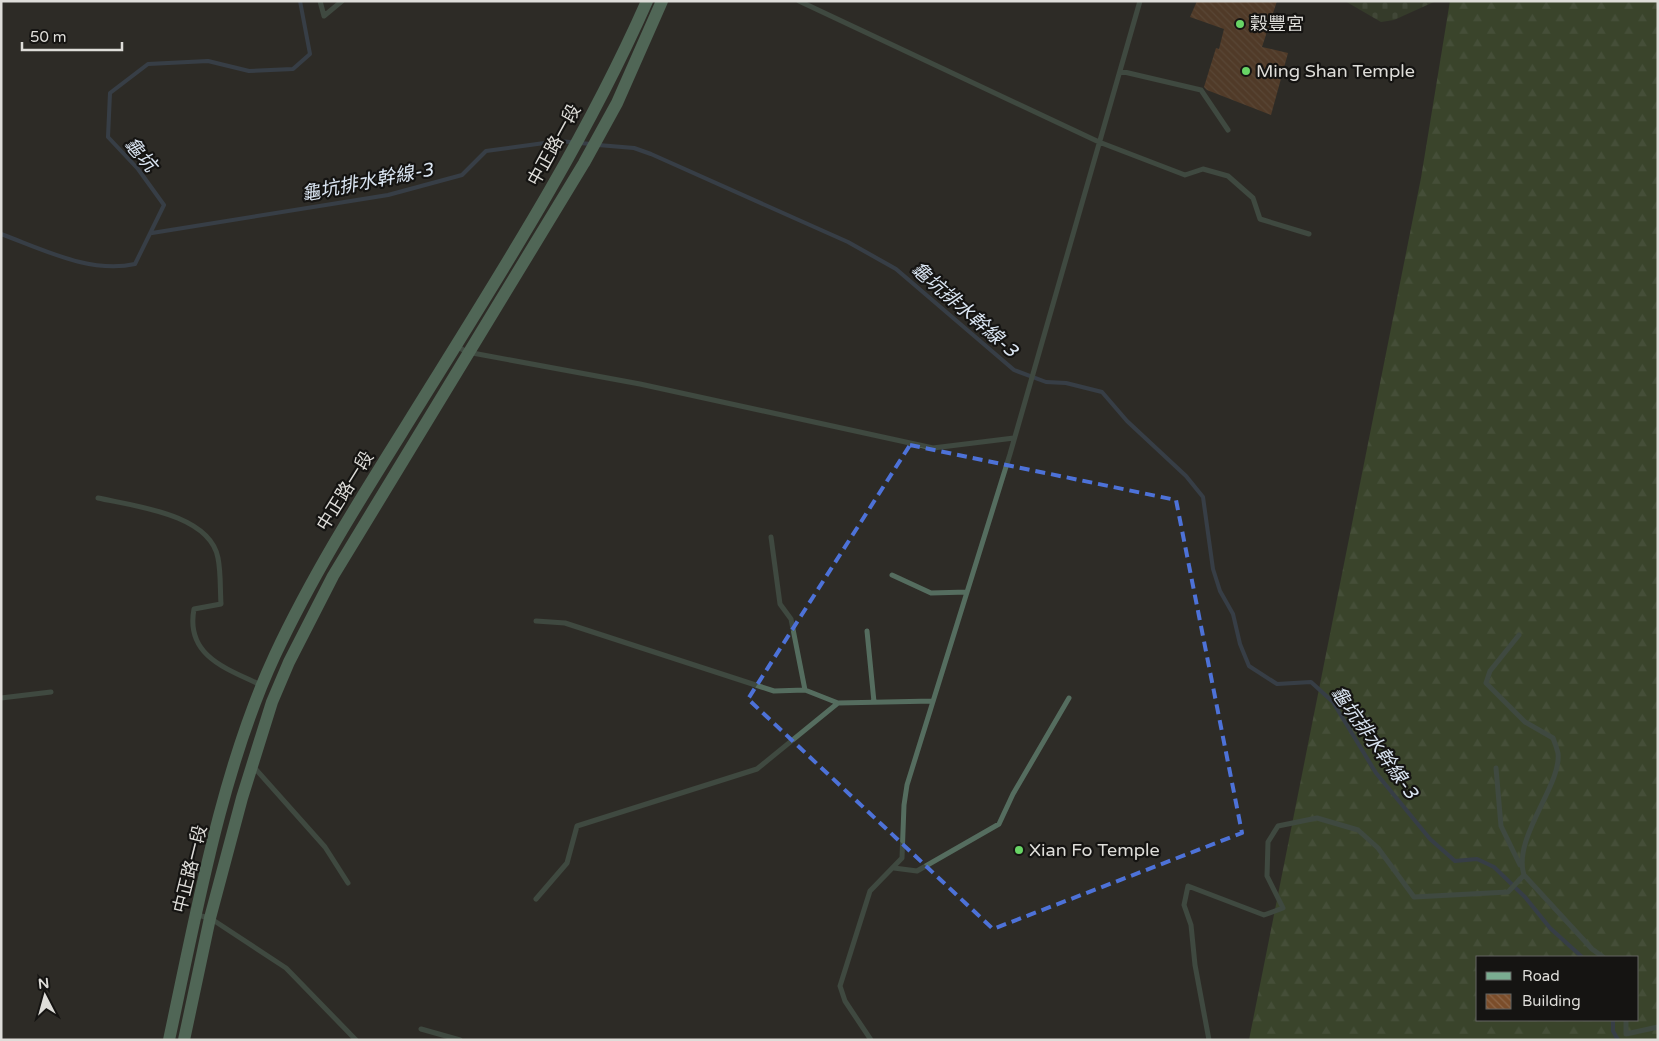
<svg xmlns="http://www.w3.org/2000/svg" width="1659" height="1041" viewBox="0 0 1659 1041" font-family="'Varela Round','Noto Sans TC',sans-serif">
<defs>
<pattern id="forest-firs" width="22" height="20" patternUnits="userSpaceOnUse" patternTransform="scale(1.25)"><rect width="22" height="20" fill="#496332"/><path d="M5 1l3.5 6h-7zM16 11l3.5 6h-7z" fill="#63794f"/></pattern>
<pattern id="cemetery-stones" width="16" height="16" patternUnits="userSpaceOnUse" patternTransform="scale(1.25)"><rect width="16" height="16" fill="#3e4f30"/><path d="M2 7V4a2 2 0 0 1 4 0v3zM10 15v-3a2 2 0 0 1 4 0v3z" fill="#59684d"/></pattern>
<pattern id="building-back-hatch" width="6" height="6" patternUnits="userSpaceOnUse" patternTransform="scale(1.25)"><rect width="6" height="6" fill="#7b4d2a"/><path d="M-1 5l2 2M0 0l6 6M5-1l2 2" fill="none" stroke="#8d6648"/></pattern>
</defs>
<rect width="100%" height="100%" fill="#2e2c27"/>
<path fill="url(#forest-firs)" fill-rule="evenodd" d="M 1450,1 L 1658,1 L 1658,1040 L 1249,1040 L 1421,178 ZM 1478,957 L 1638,957 L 1638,1020 L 1478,1020 Z"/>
<path fill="url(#cemetery-stones)" d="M 1345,1 L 1436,1 L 1394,20 L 1381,22 Z"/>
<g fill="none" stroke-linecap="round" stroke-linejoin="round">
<path stroke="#43556e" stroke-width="4" d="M 598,145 L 634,148 L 651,154 L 848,242 L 896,269 L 1014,370 L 1046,382 L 1066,383 L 1102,392 L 1127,421 L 1186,476 L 1203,497 L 1213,569 L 1220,591 L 1233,614 L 1240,644 L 1249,666 L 1277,684 L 1311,682 L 1333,702 L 1376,773 L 1430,839 L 1455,861 L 1477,859 L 1494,867 L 1525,897 L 1550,928 L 1582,957
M 152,233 L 388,195 L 462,175 L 486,151 L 559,141 L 591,144
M 1,234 C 42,249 90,274 135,264 L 164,205 L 138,169 L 108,137 L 110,93 L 148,64 L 208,61 L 249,71 L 293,69 L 310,54 L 300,1
M 1613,1020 L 1613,1031 L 1618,1040"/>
</g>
<path fill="url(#building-back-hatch)" d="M 1197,1 L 1277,1 L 1262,47 L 1288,53 L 1271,115 L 1207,90 L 1204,87 L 1216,48 L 1219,49 L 1224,29 L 1190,17 Z"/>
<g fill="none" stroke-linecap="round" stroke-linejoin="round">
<path stroke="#556d5f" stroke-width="5" d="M 320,1 L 324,16 L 342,1
M 799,1 L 1099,142 L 1185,175 L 1203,169 L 1228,176 L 1253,198 L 1260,219 L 1309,234
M 1120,71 L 1201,90 L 1228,130
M 456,346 L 467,352 L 640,384 L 933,448 L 1014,438
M 98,498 C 134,506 210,514 218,558 C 221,573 220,589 221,604 L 194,609 C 185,656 227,669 261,685
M 771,537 L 780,604 L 791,619 L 805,690
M 892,575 L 931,593 L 967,592
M 536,621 L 565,623 L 774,691 L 805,690 L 838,703
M 867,631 L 874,702
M 1519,635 L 1490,671 L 1486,683 L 1525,722 L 1553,738 C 1555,743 1557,749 1558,753 C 1562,785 1512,838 1524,875
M 1,698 L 51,692
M 252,765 L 325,847 L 348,883
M 1496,768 L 1501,826 L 1520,865
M 894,868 L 917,871 L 999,824 L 1013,794 L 1069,698
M 536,899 L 567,863 L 577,826 L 757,769 L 838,703 L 933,701
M 197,915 L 210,918 L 286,968 L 356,1040
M 1626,1020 L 1626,1034 L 1658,1027
M 421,1029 L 460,1040
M 871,1040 L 845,1001 L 840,986 L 870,891 L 902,858 L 904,805 L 907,785 L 1010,454 L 1140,1
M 1209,1040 L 1195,965 L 1191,925 L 1184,905 L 1188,886 L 1264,915 L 1283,908 L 1267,876 L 1268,842 L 1278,826 L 1317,818 L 1358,830 L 1378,848 L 1414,897 L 1508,892 L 1524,875 L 1592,949 L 1603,957"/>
<path stroke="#7aad91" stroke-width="12" d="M 169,1040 C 196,915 221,771 275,655 C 311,578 356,506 401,434 C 488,293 580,153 647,1
M 184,1040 L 210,918 L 242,798 L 272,702 L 289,662 L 333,576 L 584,163 L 617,103 L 662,1"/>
</g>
<path d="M0 0H1659V1041H0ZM 910,445 L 1176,500 L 1242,833 L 993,929 L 748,699 Z" fill="#2e2c27" fill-opacity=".55" fill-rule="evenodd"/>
<path fill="none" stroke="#4d72d8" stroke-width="4" stroke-dasharray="10 6" stroke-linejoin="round" d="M 910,445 L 1176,500 L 1242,833 L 993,929 L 748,699 Z"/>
<g fill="#68d465" stroke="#151412" stroke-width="2">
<circle cx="1240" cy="24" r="5"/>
<circle cx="1246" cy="71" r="5"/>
<circle cx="1019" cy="850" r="5"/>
</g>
<g text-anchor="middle" stroke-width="4.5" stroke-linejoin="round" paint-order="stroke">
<g font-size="18" fill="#deddd9" stroke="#151412" text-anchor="start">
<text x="1250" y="30">穀豐宮</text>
<text x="1256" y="77">Ming Shan Temple</text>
<text x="1029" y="856">Xian Fo Temple</text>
</g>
<g font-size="18" fill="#deddd9" stroke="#151412">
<text transform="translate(554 145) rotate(-61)" y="6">中正路一段</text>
<text transform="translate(345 491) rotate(-58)" y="6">中正路一段</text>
<text transform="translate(190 869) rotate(-76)" y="6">中正路一段</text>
</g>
<g font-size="19" font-style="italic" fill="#dae5f2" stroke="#151412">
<text transform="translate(141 154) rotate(49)" y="7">龜坑</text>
<text transform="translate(367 181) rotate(-11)" y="7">龜坑排水幹線-3</text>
<text transform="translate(965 309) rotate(41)" y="7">龜坑排水幹線-3</text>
<text transform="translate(1375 742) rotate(54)" y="7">龜坑排水幹線-3</text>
</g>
</g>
<rect width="1659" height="1041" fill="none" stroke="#deddd9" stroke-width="5"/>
<rect x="1476" y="956" width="162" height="65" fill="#151412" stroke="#656462"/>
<rect x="1486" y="972" width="25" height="8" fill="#7aad91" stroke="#656462"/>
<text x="1522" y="981" font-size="15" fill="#deddd9">Road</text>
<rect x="1486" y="994" width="25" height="15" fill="url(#building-back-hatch)" stroke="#656462"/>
<text x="1522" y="1006" font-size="15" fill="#deddd9">Building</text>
<g transform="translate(45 996) rotate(354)" stroke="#151412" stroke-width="4" paint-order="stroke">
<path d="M0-4L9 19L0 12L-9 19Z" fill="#deddd9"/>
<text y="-8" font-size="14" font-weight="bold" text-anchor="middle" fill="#deddd9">N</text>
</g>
<path d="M22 42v8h100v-8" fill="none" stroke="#deddd9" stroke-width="2.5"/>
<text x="30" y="42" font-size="15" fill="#deddd9" stroke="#151412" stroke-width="4" paint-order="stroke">50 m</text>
</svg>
